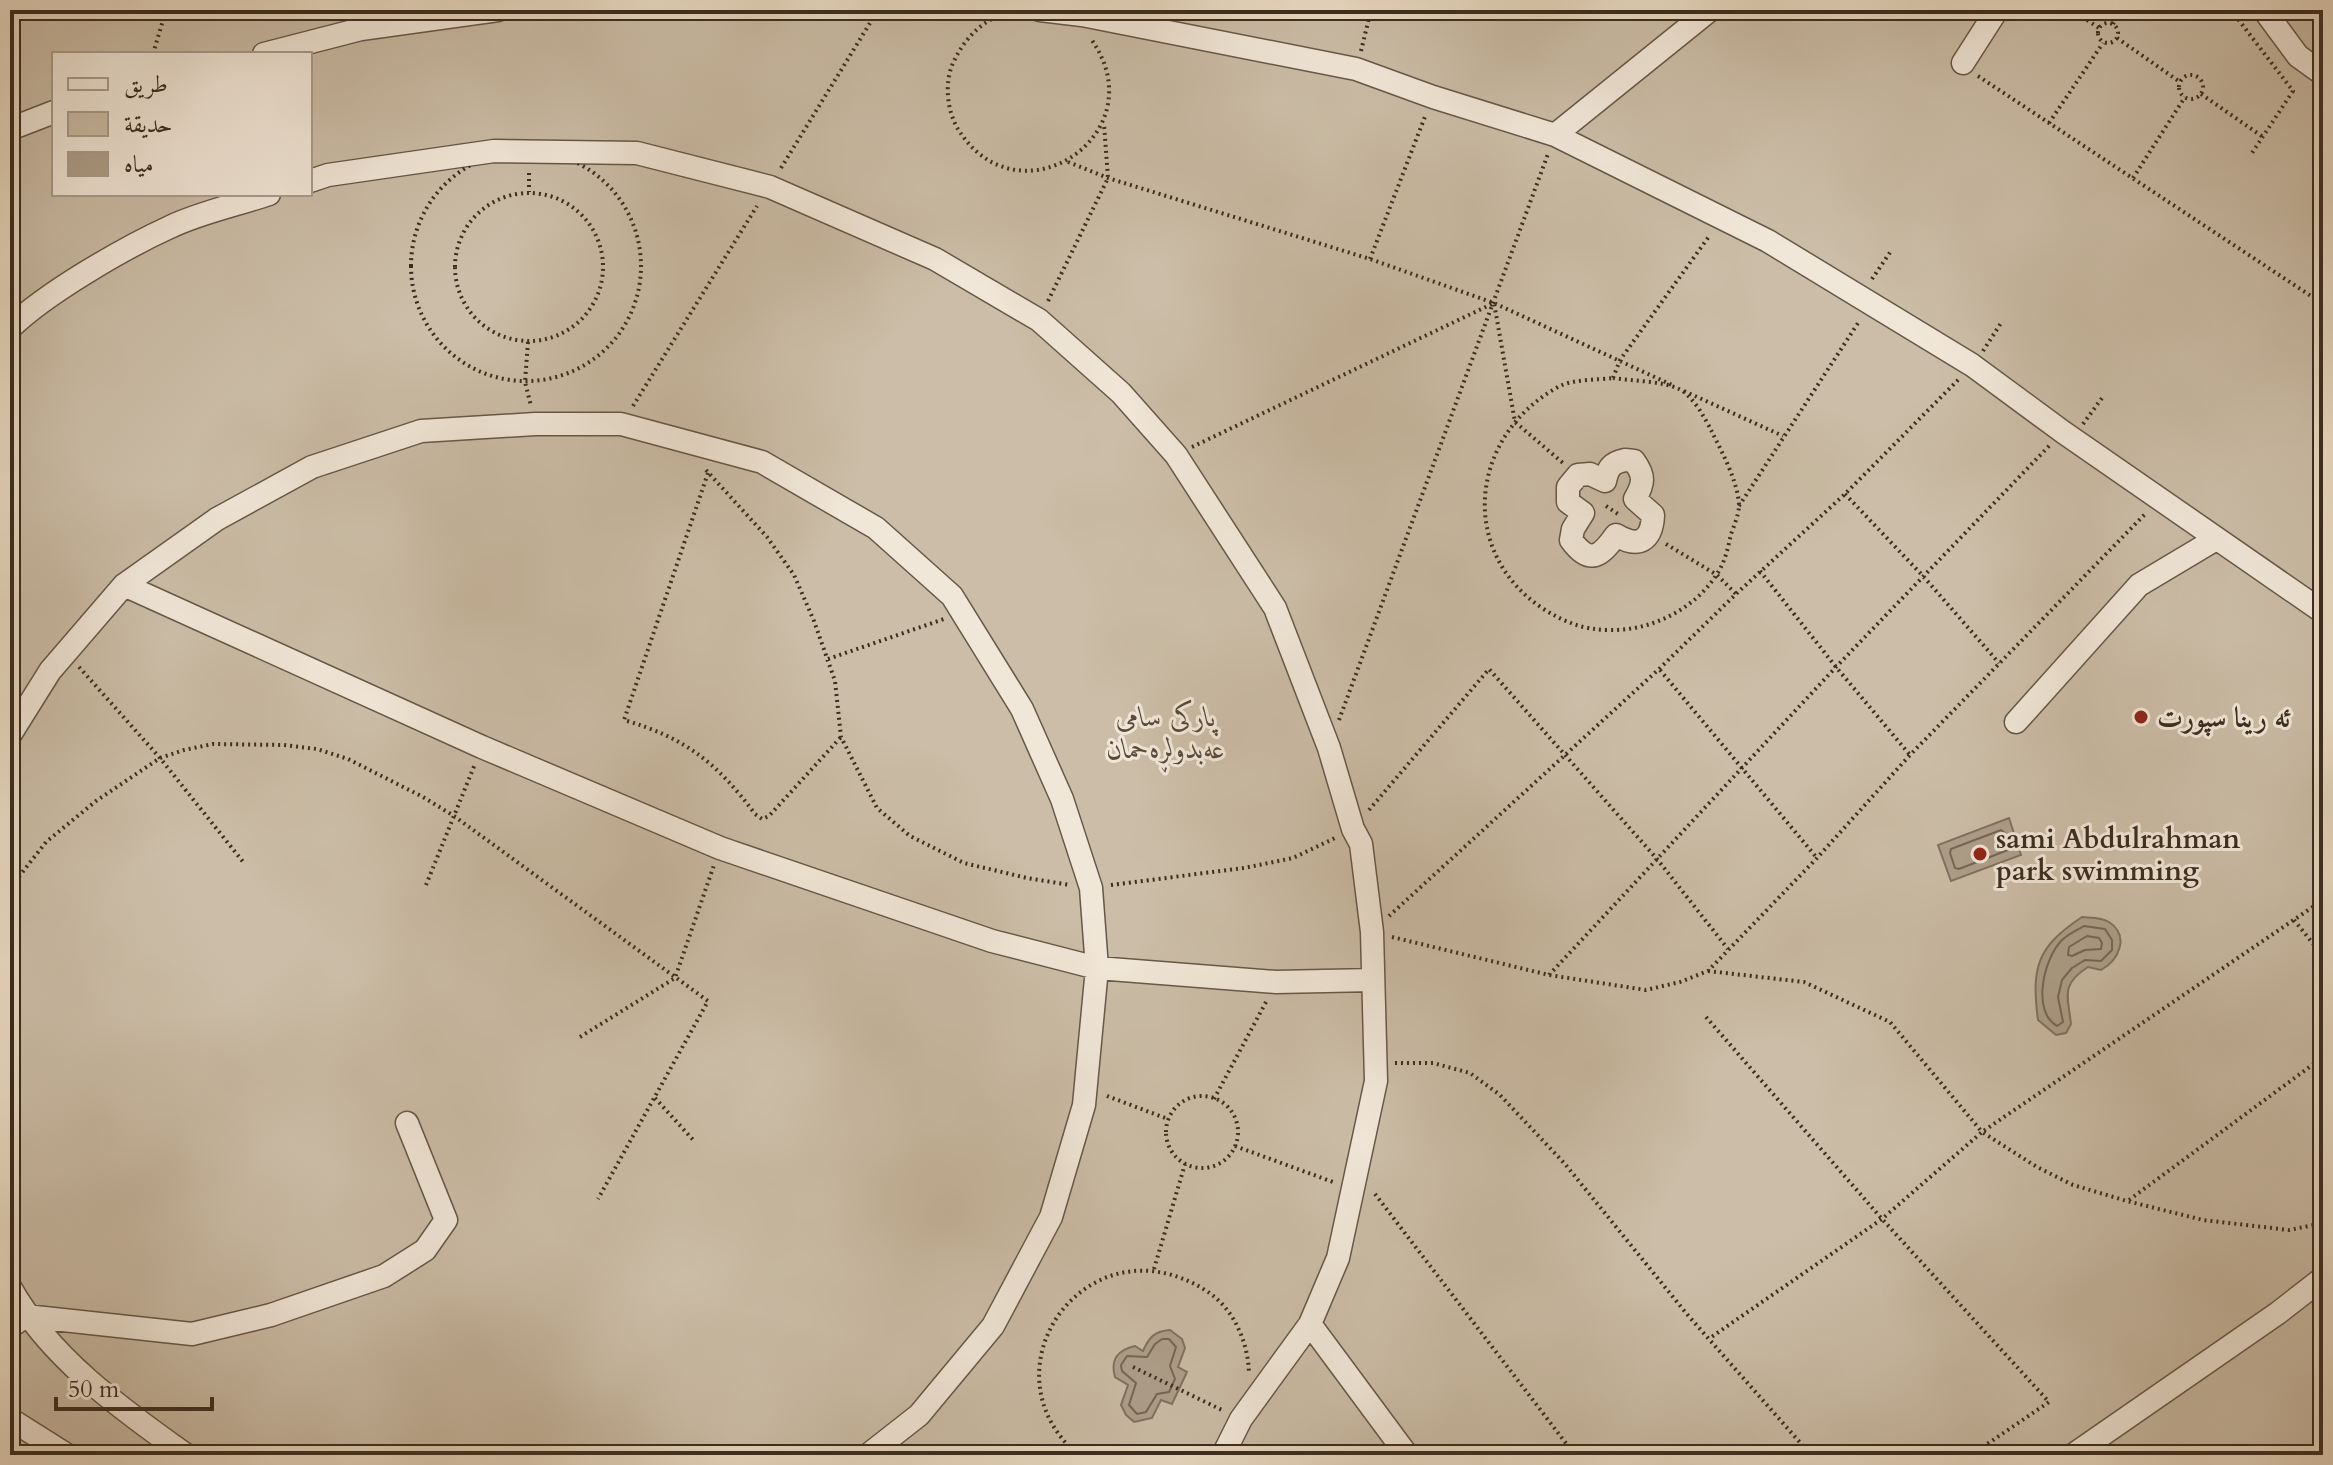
<svg xmlns="http://www.w3.org/2000/svg" width="2333" height="1465" viewBox="0 0 2333 1465" font-family="Cardo,Amiri,serif">
<rect width="100%" height="100%" fill="#e9dac3"/>
<filter id="stains"><feTurbulence type="fractalNoise" baseFrequency=".0025" numOctaves="4"/><feColorMatrix values="0 0 0 0 .2 0 0 0 0 .09 0 0 0 0 .02 0 0 0 .5 -.17"/></filter>
<radialGradient id="worn" r=".72"><stop offset=".6" stop-color="#630" stop-opacity="0"/><stop offset="1" stop-color="#630" stop-opacity=".3"/></radialGradient>
<path fill="#cbbda7" stroke="#837563" stroke-width="2" fill-rule="evenodd" d="M 10,10 L 2323,10 L 2323,1455 L 10,1455 ZM 54,54 L 310,54 L 310,194 L 54,194 Z"/>
<path fill="#ae9f8b" stroke="#807160" stroke-width="2" d="M 2009,818 L 2021,855 L 1951,881 L 1938,845 Z
M 2082,917 C 2090,918 2101,917 2109,922 C 2130,936 2119,960 2101,970 L 2088,967 C 2060,985 2068,996 2071,1024 L 2066,1033 L 2056,1035 L 2038,1020 C 2031,967 2037,947 2082,917 Z
M 1170,1330 L 1182,1339 L 1185,1348 L 1178,1367 L 1187,1372 L 1172,1404 L 1161,1400 L 1152,1418 L 1134,1422 L 1126,1415 L 1121,1405 L 1128,1385 L 1115,1377 C 1110,1359 1118,1350 1135,1346 L 1143,1351 C 1149,1337 1155,1331 1170,1330 Z"/>
<g fill="none" stroke-linecap="round" stroke-linejoin="round">
<path stroke="#746655" stroke-width="2" d="M 2001,830 L 2005,833 L 2008,850 L 1959,869 L 1955,868 L 1950,853 L 1951,849 Z
M 2084,926 L 2105,929 L 2112,940 L 2112,950 L 2101,961 L 2085,960 L 2072,968 L 2062,980 L 2058,997 L 2063,1022 L 2057,1026 C 2031,1011 2044,958 2062,940 C 2068,934 2077,930 2084,926 Z
M 2087,936 L 2099,938 L 2102,943 L 2101,949 L 2085,950 L 2072,956 L 2068,955 L 2069,947 Z
M 1162,1339 L 1169,1339 L 1176,1347 L 1170,1366 L 1175,1379 L 1169,1392 L 1157,1394 L 1146,1412 L 1137,1414 L 1129,1405 L 1136,1383 L 1122,1371 L 1121,1365 L 1127,1356 L 1147,1357 L 1155,1344 Z"/>
<g stroke="#665848" stroke-width="25">
<path id="minor" d="M 1040,10 L 1082,15 L 1356,69 L 1433,97 L 1555,135 L 1768,241 L 1972,365 L 2063,432 L 2323,612
M 2264,10 L 2298,56 L 2323,74
M 264,54 L 361,29 L 498,10
M 1963,63 L 1997,10
M 10,129 L 54,112
M 1555,135 L 1710,10
M 310,181 L 328,175 L 494,151 L 637,153 L 770,187 L 935,259 L 1039,320 L 1121,393 L 1176,455 L 1275,608 L 1329,748 L 1353,829 L 1361,844 L 1372,932 L 1376,1081 L 1338,1258 L 1310,1324 L 1241,1419 L 1223,1455
M 10,328 C 46,293 124,248 170,227 C 201,212 237,205 269,194
M 1625,460 L 1634,461 C 1645,476 1644,483 1635,499 L 1653,515 C 1652,540 1639,549 1616,535 C 1601,556 1590,566 1571,540 L 1573,529 L 1583,513 L 1568,502 L 1568,487 L 1578,475 L 1590,474 L 1605,481 C 1608,468 1611,463 1625,460 Z
M 124,585 L 482,747 L 720,848 L 992,941 L 1097,968 L 1276,982 L 1373,980
M 2016,722 L 2139,585 L 2216,539
M 10,735 L 50,671 L 124,585 L 217,519 L 312,467 L 421,431 L 535,424 L 621,424 L 762,462 L 876,528 L 952,596 L 1022,709 L 1062,799 L 1091,888 L 1097,968 L 1084,1105 L 1051,1217 L 993,1326 L 919,1415 L 868,1455
M 10,1287 C 49,1357 121,1409 186,1455
M 1310,1324 L 1407,1455
M 10,1327 L 26,1316 L 192,1334 L 271,1315 L 384,1276 L 425,1250 L 446,1220 L 407,1123
M 10,1419 L 67,1455
M 2073,1455 L 2278,1313 L 2323,1278"/>
</g>
<path stroke="#3b2d1f" stroke-width="4" stroke-dasharray="2 4" stroke-linecap="butt" d="M 2072,10 L 2099,28
M 2231,10 L 2293,91 L 2252,153
M 1020,11 C 990,13 968,33 955,59 C 944,79 946,109 958,129 C 1018,227 1159,134 1091,39
M2098 33a10 10 0 1 1 20 0a10 10 0 1 1-20 0Z
M 2113,24 L 2122,10
M 2117,38 L 2180,82
M 1361,51 L 1371,10
M 153,54 L 166,10
M2179 87a12 12 0 1 1 24 0a12 12 0 1 1-24 0Z
M 1978,76 L 2323,304
M 2201,94 L 2263,137
M 2049,123 L 2103,43
M411 266a115 115 0 1 1 230 0a115 115 0 1 1-230 0Z
M 1068,162 L 1108,178 L 1370,259 L 1494,303 L 1672,385
M 781,168 L 878,10
M 529,173 L 529,192
M 2133,178 L 2185,97
M455 267a74 74 0 1 1 148 0a74 74 0 1 1-148 0Z
M 1370,259 L 1426,114
M 1872,279 L 1891,251
M 1048,301 L 1108,178 L 1104,124
M 528,342 L 525,382 L 531,406
M 1983,351 L 2001,323
M 1613,378 C 1632,381 1663,381 1679,389 C 1693,396 1705,418 1712,432 C 1722,452 1738,482 1739,505 C 1739,514 1734,526 1731,534 C 1728,548 1725,562 1717,574 C 1695,609 1651,631 1610,630 C 1583,630 1564,622 1542,608 C 1456,550 1471,433 1560,386 C 1574,379 1598,380 1613,378 Z
M 1613,378 L 1620,360 L 1710,235
M 1684,391 L 1783,436
M 633,406 L 757,206
M 2083,424 L 2102,398
M 1192,447 L 1494,303 L 1515,422 L 1563,463
M 706,470 L 767,537 L 794,575 L 814,621 L 835,681 L 841,737 L 877,808 L 910,836 L 964,863 L 1027,878 L 1070,885
M 708,473 L 624,720 C 686,738 717,763 755,814 L 762,819 L 769,816 L 841,737
M 1845,494 L 1923,576 L 1999,663
M 1606,506 L 1618,514
M 1739,506 L 1860,320
M 1666,544 L 1717,575 L 1736,594
M 1760,571 L 1836,667 L 1910,755
M 828,659 L 944,619
M 79,667 L 160,758 L 244,863
M 1660,670 L 1817,858
M 1339,720 L 1548,154
M 1369,810 L 1489,669 L 1657,859 L 1728,949
M 426,885 L 475,764
M 1111,885 L 1244,868 L 1293,858 L 1335,838
M 2323,900 L 1982,1132 L 2037,1167 L 2073,1185 L 2127,1201 L 2203,1220 L 2289,1230 L 2323,1223
M 1389,916 L 1659,669 L 1736,594 L 1845,494 L 1959,379
M 2294,920 L 2323,956
M 10,929 L 14,883 L 46,842 L 96,801 L 160,758 L 184,750 L 213,744 L 284,745 L 317,749 L 348,759 L 423,797 L 454,816 L 708,1001 L 598,1199
M 1392,937 L 1549,975 L 1646,990 L 1680,982 L 1708,971 L 1817,858 L 1910,755 L 2147,512
M 1708,971 L 1804,982 L 1890,1022 L 1982,1132 L 1882,1219 L 1710,1338
M 1549,975 L 1836,667 L 2050,445
M 1706,1017 L 1882,1219 L 2049,1402 L 1971,1455
M 580,1037 L 675,978 L 714,865
M 1395,1063 L 1433,1063 L 1470,1073 L 1500,1095 L 1565,1164 L 1686,1313 L 1811,1455
M 1107,1096 L 1168,1119
M1166 1132a36 36 0 1 1 72 0a36 36 0 1 1-72 0Z
M 655,1098 L 695,1142
M 1214,1099 L 1266,1002
M 1235,1146 L 1333,1182
M 1375,1194 L 1575,1455
M 2129,1200 L 2323,1057
M 1154,1269 L 1185,1164
M 1133,1367 L 1224,1411
M 1078,1455 C 978,1368 1089,1217 1205,1290 C 1233,1307 1248,1341 1249,1373"/>
<use href="#minor" stroke="#f1e7d8" stroke-width="22"/>
</g>
<g fill="#8f2418" stroke="#f1e7d8" stroke-width="3">
<circle cx="2141" cy="717" r="8"/>
<circle cx="1980" cy="854" r="8"/>
</g>
<g text-anchor="middle" stroke-width="6" stroke-linejoin="round" paint-order="stroke">
<g font-size="28" font-style="italic" fill="#584a3a" stroke="#f1e7d8">
<text x="1166" y="726">پارکی سامی<tspan x="1166" dy="32">عەبدولڕەحمان</tspan></text>
</g>
<g font-size="28" font-weight="bold" fill="#3b2d1f" stroke="#f1e7d8" text-anchor="start">
<text x="2157" y="727">ئه رينا سپورت</text>
<text x="1996" y="848">sami Abdulrahman<tspan x="1996" dy="32">park swimming</tspan></text>
</g>
</g>
<rect width="2333" height="1465" fill="none" stroke="#e9dac3" stroke-width="40"/>
<rect x="12" y="12" width="2309" height="1441" fill="none" stroke="#3b2d1f" stroke-width="4"/>
<rect x="20" y="20" width="2293" height="1425" fill="none" stroke="#3b2d1f" stroke-width="2"/>
<rect x="52" y="52" width="260" height="144" fill="#f1e7d8" stroke="#a89d8e" stroke-width="2"/>
<rect x="68" y="78" width="40" height="12" fill="#f1e7d8" stroke="#a89d8e" stroke-width="2"/>
<text x="124" y="92" font-size="24" fill="#3b2d1f">طريق</text>
<rect x="68" y="112" width="40" height="24" fill="#cbbda7" stroke="#a89d8e" stroke-width="2"/>
<text x="124" y="132" font-size="24" fill="#3b2d1f">حديقة</text>
<rect x="68" y="152" width="40" height="24" fill="#ae9f8b" stroke="#a89d8e" stroke-width="2"/>
<text x="124" y="172" font-size="24" fill="#3b2d1f">مياه</text>
<path d="M56 1397v12h156v-12" fill="none" stroke="#3b2d1f" stroke-width="4"/>
<text x="68" y="1397" font-size="24" fill="#3b2d1f" stroke="#f1e7d8" stroke-width="6" paint-order="stroke">50 m</text>
<rect width="100%" height="100%" filter="url(#stains)"/>
<rect width="100%" height="100%" fill="url(#worn)"/>
</svg>
